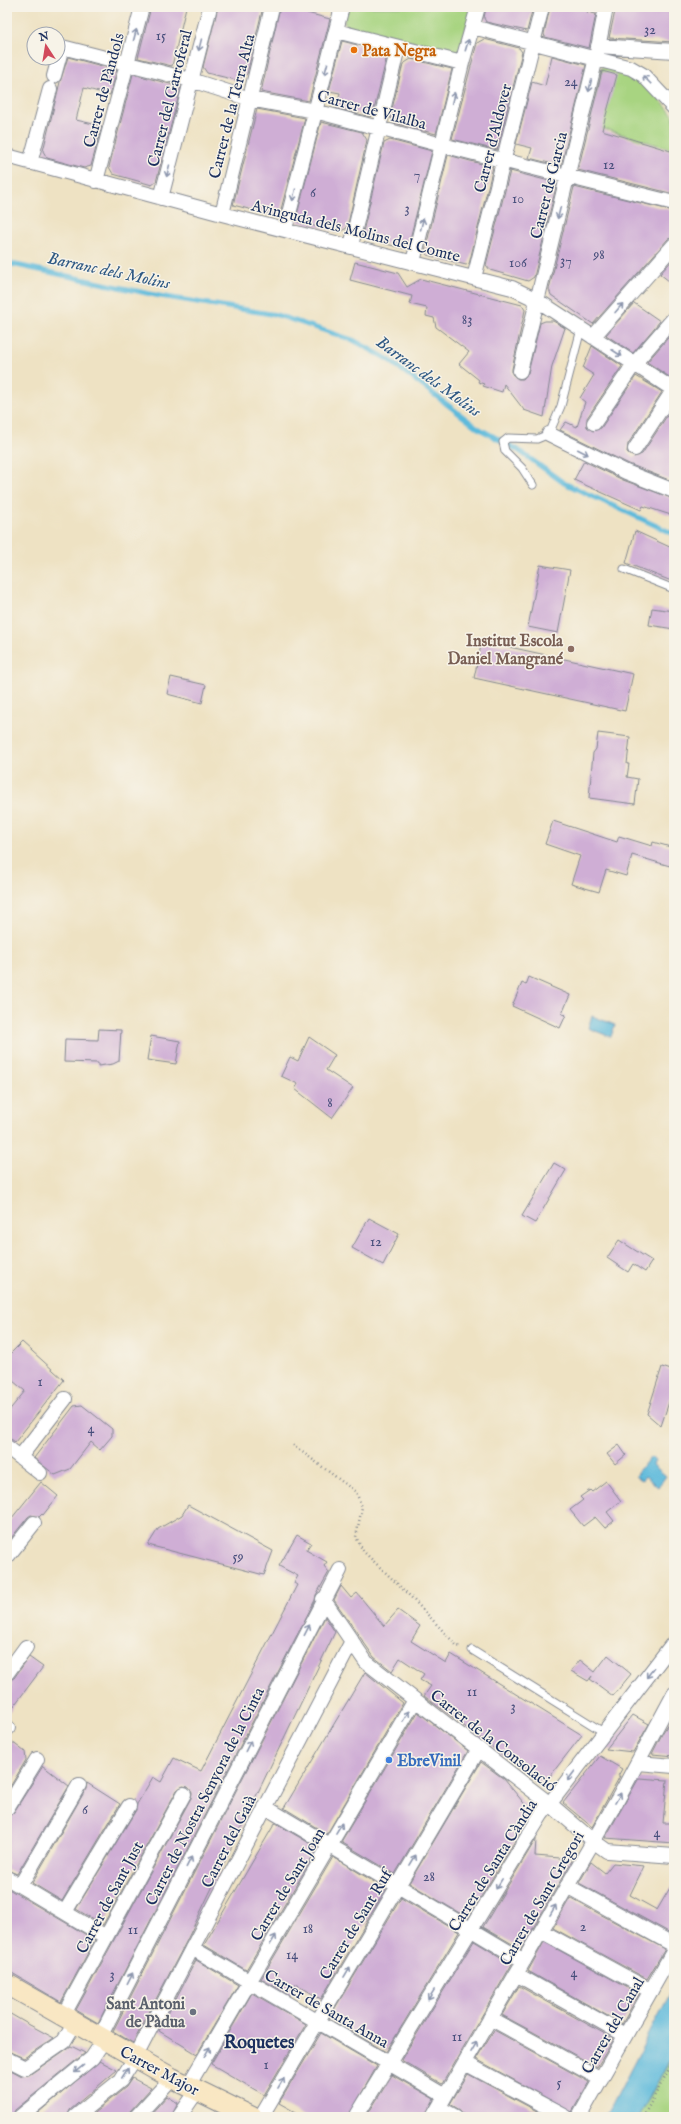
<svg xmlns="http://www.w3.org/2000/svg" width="681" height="2124" viewBox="0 0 681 2124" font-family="'IM FELL English',serif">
<rect width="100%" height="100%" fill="#f7f3e8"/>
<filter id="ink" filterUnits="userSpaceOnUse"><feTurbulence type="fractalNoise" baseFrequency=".025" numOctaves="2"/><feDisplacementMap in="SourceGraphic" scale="8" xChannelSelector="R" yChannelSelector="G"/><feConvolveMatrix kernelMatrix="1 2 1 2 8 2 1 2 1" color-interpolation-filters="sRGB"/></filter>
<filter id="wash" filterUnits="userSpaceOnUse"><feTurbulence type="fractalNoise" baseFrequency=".012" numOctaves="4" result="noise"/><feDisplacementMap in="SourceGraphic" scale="16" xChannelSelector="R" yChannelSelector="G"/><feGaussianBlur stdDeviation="0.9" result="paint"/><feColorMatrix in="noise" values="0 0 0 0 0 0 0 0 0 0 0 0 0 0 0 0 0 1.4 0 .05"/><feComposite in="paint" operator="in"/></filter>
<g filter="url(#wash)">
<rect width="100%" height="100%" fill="#eee2c3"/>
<path fill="#a8d481" stroke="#628270" d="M 347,7 L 472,7 L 459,53 L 457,53 L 347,26 L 344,22 Z
M 602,67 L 627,72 L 645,83 L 674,116 L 674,150 L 588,124 Z
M 671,2058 L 674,2058 L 674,2117 L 639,2117 Z"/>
<path fill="#5dbadb" stroke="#3c749c" d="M 592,1016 L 615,1025 L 611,1037 L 588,1028 Z
M 651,1457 L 655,1461 L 653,1465 L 666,1476 L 658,1487 L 645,1476 L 642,1480 L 636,1476 L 639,1472 L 638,1471 Z
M 674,1986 L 674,2051 L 639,2117 L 606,2117 Z"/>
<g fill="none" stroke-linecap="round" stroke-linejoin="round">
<path stroke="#5dbadb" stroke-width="5" d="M 7,263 L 160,296 L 277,315 L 353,340 L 389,360 L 478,428 L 518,450 L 564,483 L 674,534"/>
</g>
<g id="blocks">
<path fill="#cfaed5" d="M 151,7 L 186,7 L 172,66 L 138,58 Z
M 218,7 L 263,7 L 247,74 L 236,80 L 207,73 L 203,67 Z
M 280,7 L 308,7 L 307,13 L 330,19 L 309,101 L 261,92 Z
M 486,7 L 533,7 L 527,31 L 486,22 L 484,18 Z
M 550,7 L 588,7 L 587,12 L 596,14 L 589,48 L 545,37 L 544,34 Z
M 616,7 L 674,7 L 674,42 L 609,38 Z
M 484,39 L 519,48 L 522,52 L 497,150 L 452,139 L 477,43 Z
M 342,41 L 385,52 L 387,56 L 373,114 L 370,117 L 336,108 L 340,93 L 329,91 Z
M 552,56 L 586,65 L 561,166 L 529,158 L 532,148 L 516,144 L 532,82 L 545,86 Z
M 68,57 L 117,70 L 110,95 L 84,88 L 76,120 L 102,126 L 91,166 L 84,168 L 47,158 L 43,151 L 60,82 Z
M 411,59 L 452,69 L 436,134 L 394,123 L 390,117 L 403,64 Z
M 602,71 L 617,75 L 602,130 L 674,152 L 674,194 L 578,170 Z
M 133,74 L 181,87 L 156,182 L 152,185 L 113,174 L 109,167 Z
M 257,109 L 305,118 L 280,213 L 276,216 L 233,205 Z
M 321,122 L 362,132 L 367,140 L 347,228 L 339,232 L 298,222 L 296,219 Z
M 390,140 L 432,151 L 408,247 L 405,249 L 364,238 L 362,236 L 384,143 Z
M 448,155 L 493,167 L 469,264 L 466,265 L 427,255 L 425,251 Z
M 510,171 L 557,183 L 534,277 L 528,281 L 490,270 L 486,265 Z
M 574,187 L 674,211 L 674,237 L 668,239 L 593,324 L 551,295 L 549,289 Z
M 674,258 L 674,285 L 660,274 Z
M 355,262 L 398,273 L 407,287 L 421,279 L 522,305 L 525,310 L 512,369 L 512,374 L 518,379 L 523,379 L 528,373 L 540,323 L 545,321 L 553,321 L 565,328 L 552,366 L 544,417 L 524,410 L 504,384 L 502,392 L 483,386 L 484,384 L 478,382 L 479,380 L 459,364 L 469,352 L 436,327 L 434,318 L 426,316 L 427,308 L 410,304 L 412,296 L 350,280 Z
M 634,303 L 660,321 L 633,353 L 606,335 Z
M 674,331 L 674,380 L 647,362 Z
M 592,346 L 622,366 L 587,418 L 587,427 L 593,431 L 601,428 L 636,376 L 662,392 L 628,444 L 627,452 L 634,457 L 642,454 L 674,405 L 674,482 L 629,464 L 560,430 L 566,422 L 577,427 L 585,402 L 580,398 L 594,375 L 583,368 Z
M 584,461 L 623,480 L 674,499 L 674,516 L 643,506 L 641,510 L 574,480 Z
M 635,531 L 674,549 L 674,582 L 626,563 Z
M 540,565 L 570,570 L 558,633 L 528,627 Z
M 652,608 L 674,611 L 674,629 L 649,625 Z
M 482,641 L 633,674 L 625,711 L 474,678 Z
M 171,677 L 206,685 L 202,703 L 167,694 Z
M 598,733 L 630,737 L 627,764 L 629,764 L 627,777 L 638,779 L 635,804 L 589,798 L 593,753 L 596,749 Z
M 553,821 L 617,842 L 619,836 L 652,846 L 653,842 L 674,848 L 670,866 L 632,855 L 626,876 L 606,870 L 599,892 L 571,884 L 580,856 L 545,844 Z
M 529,977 L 570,995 L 562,1014 L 566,1015 L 560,1028 L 512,1006 L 522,983 L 526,985 Z
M 99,1029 L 121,1030 L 119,1061 L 113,1064 L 98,1066 L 98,1063 L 64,1062 L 65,1039 L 98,1040 Z
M 151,1036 L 180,1041 L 176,1064 L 147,1060 Z
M 309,1037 L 335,1055 L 326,1070 L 353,1088 L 332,1118 L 295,1089 L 298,1084 L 281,1076 L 290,1057 L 298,1061 Z
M 554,1163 L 566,1170 L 535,1223 L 522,1216 Z
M 369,1218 L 399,1234 L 383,1265 L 352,1248 Z
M 619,1240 L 652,1261 L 645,1272 L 633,1264 L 628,1272 L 607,1258 Z
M 22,1342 L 64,1380 L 15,1442 L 7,1436 L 7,1413 L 25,1391 L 7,1376 L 7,1357 Z
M 662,1367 L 674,1371 L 674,1387 L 661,1426 L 647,1414 Z
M 82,1405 L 112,1429 L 112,1436 L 100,1450 L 91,1442 L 70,1469 L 55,1475 L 34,1458 L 74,1406 Z
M 619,1445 L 626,1455 L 615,1464 L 607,1454 Z
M 606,1481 L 621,1501 L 607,1512 L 614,1521 L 605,1528 L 595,1517 L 583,1526 L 570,1510 L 583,1500 L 580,1497 L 590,1490 L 592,1492 Z
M 41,1482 L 58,1496 L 43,1515 L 42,1514 L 39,1517 L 31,1515 L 28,1517 L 7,1543 L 7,1524 Z
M 188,1505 L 273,1551 L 264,1575 L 148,1545 L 158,1529 L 182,1515 Z
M 297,1535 L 311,1543 L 306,1550 L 327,1562 L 324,1566 L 329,1572 L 316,1595 L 315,1600 L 98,2023 L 76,2010 L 191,1798 L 192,1793 L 188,1787 L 183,1786 L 177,1790 L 103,1925 L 76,1909 L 136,1810 L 137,1804 L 153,1777 L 161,1782 L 174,1758 L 201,1771 L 297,1585 L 294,1583 L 298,1576 L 279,1566 Z
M 341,1586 L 351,1598 L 357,1593 L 384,1626 L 398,1610 L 420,1626 L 411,1641 L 446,1663 L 451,1654 L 582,1735 L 543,1785 L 424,1696 L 431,1686 L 420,1680 L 424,1674 L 400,1658 L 392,1671 L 374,1657 L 334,1600 Z
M 325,1617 L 335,1632 L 186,1942 L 133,2043 L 113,2031 Z
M 608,1655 L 631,1674 L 613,1696 L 590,1679 L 592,1676 L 588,1681 L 571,1671 L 580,1660 L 595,1672 Z
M 29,1657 L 43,1667 L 7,1715 L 7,1691 L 12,1685 L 7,1681 L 14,1678 Z
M 365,1672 L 403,1703 L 327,1834 L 284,1808 Z
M 418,1712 L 468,1751 L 395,1874 L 341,1842 Z
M 633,1715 L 649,1724 L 633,1752 L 606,1749 Z
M 674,1716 L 674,1756 L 652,1754 L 663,1732 Z
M 7,1738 L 25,1752 L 26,1760 L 7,1792 Z
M 600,1756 L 622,1769 L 618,1776 L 620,1776 L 592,1827 L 563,1803 Z
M 481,1762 L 504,1779 L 532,1813 L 468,1918 L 409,1883 Z
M 43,1766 L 69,1786 L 17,1874 L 7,1870 L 7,1816 L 14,1812 Z
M 639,1778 L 667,1780 L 663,1823 L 674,1823 L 674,1843 L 605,1838 Z
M 87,1783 L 120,1804 L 62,1901 L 32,1883 L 86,1789 Z
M 275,1823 L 318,1848 L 246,1970 L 204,1945 Z
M 536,1839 L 535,1856 L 573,1859 L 521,1949 L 483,1927 Z
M 333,1857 L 386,1889 L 321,1999 L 296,1984 L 290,1995 L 261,1979 Z
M 591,1862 L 605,1873 L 613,1863 L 644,1866 L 630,1895 L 657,1910 L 674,1881 L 674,1935 L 579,1883 Z
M 7,1888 L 95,1940 L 61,2002 L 7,1970 Z
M 401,1898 L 459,1932 L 386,2052 L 329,2018 Z
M 570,1898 L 665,1949 L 647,1979 L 553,1928 Z
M 474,1941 L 512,1964 L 442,2084 L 401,2060 Z
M 544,1942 L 639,1994 L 622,2024 L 528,1971 Z
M 196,1960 L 238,1985 L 197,2054 L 159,2031 Z
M 519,1986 L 614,2039 L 597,2067 L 502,2015 Z
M 252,1993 L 306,2024 L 264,2095 L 211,2064 Z
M 7,2012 L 26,2023 L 54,2038 L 24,2058 L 7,2051 Z
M 494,2030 L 589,2082 L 572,2112 L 476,2059 Z
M 321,2033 L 377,2066 L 348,2117 L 304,2117 L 279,2103 Z
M 71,2046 L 85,2053 L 15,2110 L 12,2117 L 7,2117 L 7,2068 L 22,2076 L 29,2075 Z
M 100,2061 L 117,2070 L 70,2110 L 67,2117 L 33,2117 Z
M 468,2074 L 548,2117 L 464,2117 L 460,2110 L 450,2104 Z
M 392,2075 L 434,2099 L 425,2117 L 366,2117 Z
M 132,2078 L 151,2088 L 130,2111 L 128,2117 L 89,2117 L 126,2087 Z
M 167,2096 L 178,2103 L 171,2117 L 148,2117 Z"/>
</g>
</g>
<g filter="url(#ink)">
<use href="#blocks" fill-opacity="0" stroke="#848890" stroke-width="1"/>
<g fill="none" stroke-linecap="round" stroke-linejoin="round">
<g stroke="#848890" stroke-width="9">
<path id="lane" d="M 533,485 L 522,468 L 505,451 L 503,442 L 508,438 L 537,439 L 549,434 L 561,406 L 581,329
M 624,569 L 674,589
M 472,1650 L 605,1733"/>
</g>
<g stroke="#848890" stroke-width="16">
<path id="street" d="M 473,27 L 631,68 L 643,75 L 674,108
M 336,31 L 462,63
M 598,46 L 674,51
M 54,76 L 62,47 L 191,80 L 250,99 L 315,111 L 442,145 L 674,203
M 7,156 L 222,214 L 512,288 L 537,300 L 674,390
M 30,163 L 50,89
M 96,181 L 142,7
M 161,198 L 210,7
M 222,214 L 272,7
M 285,229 L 342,7
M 351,246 L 398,47
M 413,262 L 462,63 L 478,7
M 474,278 L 542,7
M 593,337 L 674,245
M 520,371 L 596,58 L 606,7
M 594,423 L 634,364 L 674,318
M 549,434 L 626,472 L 674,491
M 635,449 L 674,389
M 7,1447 L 40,1473
M 20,1457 L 65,1399
M 7,1557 L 34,1523
M 323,1599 L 366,1662 L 550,1804 L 593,1841 L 607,1851 L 674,1856
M 7,1673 L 26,1647
M 7,1727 L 8,1728
M 638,1763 L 674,1766
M 265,1807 L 524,1961
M 7,1808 L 37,1759
M 7,1878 L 106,1937
M 20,1886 L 79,1785
M 567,1886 L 674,1945
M 65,1912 L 129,1806
M 541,1931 L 651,1991
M 192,1948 L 445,2096
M 516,1974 L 625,2035
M 63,2016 L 184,1794
M 490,2018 L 601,2079
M 100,2037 L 340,1570
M 7,2059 L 25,2068 L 64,2041 L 75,2023
M 465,2063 L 566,2117
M 188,2086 L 415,1700
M 439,2108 L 456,2117
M 20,2117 L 92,2058 L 104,2040
M 75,2117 L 121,2080 L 135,2058 L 352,1641
M 136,2117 L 172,2078
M 179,2117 L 197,2091
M 261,2117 L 479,1749
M 356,2117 L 541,1815 L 674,1642
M 433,2117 L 619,1797 L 674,1694
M 579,2117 L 674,1950"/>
</g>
<g stroke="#848890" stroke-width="22">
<path id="secondary" d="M 7,1984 L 172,2078 L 252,2117"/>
</g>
<path stroke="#848890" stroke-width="2.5" stroke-dasharray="1 3" stroke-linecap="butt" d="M 293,1445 L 356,1492 L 362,1507 L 356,1537 L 363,1551 L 411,1597 L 457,1646 L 462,1647
M 643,2117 L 674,2060"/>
<use href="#lane" stroke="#fff" stroke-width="7"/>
<use href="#street" stroke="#fff" stroke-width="14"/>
<use href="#secondary" stroke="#f9e7c3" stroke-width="20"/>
</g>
<defs><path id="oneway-shaft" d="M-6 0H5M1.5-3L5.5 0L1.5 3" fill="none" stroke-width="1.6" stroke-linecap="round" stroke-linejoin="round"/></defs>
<g stroke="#8d97ae">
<use href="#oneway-shaft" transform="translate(135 35) rotate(-75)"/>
<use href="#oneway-shaft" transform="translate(200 45) rotate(104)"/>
<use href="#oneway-shaft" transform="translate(467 45) rotate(-73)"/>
<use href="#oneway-shaft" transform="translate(326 69) rotate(105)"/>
<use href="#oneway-shaft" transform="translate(647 80) rotate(-135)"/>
<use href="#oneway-shaft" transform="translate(590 86) rotate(103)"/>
<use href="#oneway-shaft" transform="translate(453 98) rotate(-76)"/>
<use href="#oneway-shaft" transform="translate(168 171) rotate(104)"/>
<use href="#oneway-shaft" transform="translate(294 195) rotate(104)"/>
<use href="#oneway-shaft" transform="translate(559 213) rotate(104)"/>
<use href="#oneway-shaft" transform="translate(422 224) rotate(-76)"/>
<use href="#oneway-shaft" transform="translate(619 308) rotate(-49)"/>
<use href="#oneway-shaft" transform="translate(617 353) rotate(33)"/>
<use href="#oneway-shaft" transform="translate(583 452) rotate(27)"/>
<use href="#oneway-shaft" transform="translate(307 1630) rotate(-63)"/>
<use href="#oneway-shaft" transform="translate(650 1673) rotate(127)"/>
<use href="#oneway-shaft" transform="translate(406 1716) rotate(-59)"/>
<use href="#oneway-shaft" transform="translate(248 1746) rotate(-63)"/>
<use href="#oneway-shaft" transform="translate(571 1776) rotate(127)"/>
<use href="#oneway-shaft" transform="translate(618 1798) rotate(-60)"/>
<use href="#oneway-shaft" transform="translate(339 1828) rotate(-59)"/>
<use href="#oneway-shaft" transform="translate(413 1860) rotate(-59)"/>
<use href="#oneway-shaft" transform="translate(189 1862) rotate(-63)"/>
<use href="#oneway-shaft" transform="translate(499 1884) rotate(122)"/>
<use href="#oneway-shaft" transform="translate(553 1910) rotate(-60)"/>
<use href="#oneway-shaft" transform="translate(273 1940) rotate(-59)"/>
<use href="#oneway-shaft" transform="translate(347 1972) rotate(-59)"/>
<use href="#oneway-shaft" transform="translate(130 1978) rotate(-63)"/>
<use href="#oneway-shaft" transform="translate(431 1995) rotate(122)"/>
<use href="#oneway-shaft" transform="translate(474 2047) rotate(-60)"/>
<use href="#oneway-shaft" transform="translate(207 2052) rotate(-60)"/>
<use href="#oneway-shaft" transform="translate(79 2069) rotate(141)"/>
<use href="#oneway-shaft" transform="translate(125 2073) rotate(-57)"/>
<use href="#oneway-shaft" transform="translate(281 2083) rotate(-59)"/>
</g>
</g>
<circle fill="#e8710a" stroke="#f7f3e8" stroke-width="1.5" cx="354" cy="50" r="4"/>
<circle fill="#8d6e63" stroke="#f7f3e8" stroke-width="1.5" cx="571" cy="649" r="4"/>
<circle fill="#3f7fe0" stroke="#f7f3e8" stroke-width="1.5" cx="389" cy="1760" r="4"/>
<circle fill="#6b7280" stroke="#f7f3e8" stroke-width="1.5" cx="193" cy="2012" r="4"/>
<g text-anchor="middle" stroke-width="3" stroke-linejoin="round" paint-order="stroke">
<g font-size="14" fill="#484f7c">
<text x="650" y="34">32</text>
<text x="161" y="40">15</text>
<text x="571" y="86">24</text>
<text x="609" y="169">12</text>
<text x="417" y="179">7</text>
<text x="313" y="197">6</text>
<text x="518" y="203">10</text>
<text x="407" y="213">3</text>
<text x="599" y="259">98</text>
<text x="566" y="265">37</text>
<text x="518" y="267">106</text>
<text x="467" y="324">83</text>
<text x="330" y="1107">8</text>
<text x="376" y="1246">12</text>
<text x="40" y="1386">1</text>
<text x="91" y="1433">4</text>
<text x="238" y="1561">59</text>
<text x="472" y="1696">11</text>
<text x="513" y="1711">3</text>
<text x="85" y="1814">6</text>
<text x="657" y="1837">4</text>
<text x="429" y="1881">28</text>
<text x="583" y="1931">2</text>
<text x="308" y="1933">18</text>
<text x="133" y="1934">11</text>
<text x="292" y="1959">14</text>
<text x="574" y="1977">4</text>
<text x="112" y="1979">3</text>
<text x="457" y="2041">11</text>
<text x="266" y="2069">1</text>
<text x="559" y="2087">5</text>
</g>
<g font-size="16" font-weight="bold" fill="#c56008" stroke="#f7f3e8" text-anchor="start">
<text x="362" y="56">Pata Negra</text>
</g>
<g font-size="16" fill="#1b2f5e" stroke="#f7f3e8">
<text transform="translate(103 90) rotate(-75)" y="6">Carrer de Pàndols</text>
<text transform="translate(169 98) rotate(-76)" y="6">Carrer del Garroferal</text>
<text transform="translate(231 106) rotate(-76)" y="6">Carrer de la Terra Alta</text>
<text transform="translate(372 109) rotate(15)" y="6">Carrer de Vilalba</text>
<text transform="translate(492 138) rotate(-76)" y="6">Carrer d'Aldover</text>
<text transform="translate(548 185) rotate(-76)" y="6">Carrer de Garcia</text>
<text transform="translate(356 230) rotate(14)" y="6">Avinguda dels Molins del Comte</text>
<text transform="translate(494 1740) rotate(38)" y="6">Carrer de la Consolació</text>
<text transform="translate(204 1796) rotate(-63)" y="6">Carrer de Nostra Senyora de la Cinta</text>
<text transform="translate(228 1841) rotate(-63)" y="6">Carrer del Gaià</text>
<text transform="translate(492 1865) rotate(-58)" y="6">Carrer de Santa Càndia</text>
<text transform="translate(287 1884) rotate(-59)" y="6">Carrer de Sant Joan</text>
<text transform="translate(109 1897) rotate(-62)" y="6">Carrer de Sant Just</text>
<text transform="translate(541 1898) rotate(-60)" y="6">Carrer de Sant Gregori</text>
<text transform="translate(355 1924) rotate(-59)" y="6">Carrer de Sant Ruf</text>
<text transform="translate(327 2008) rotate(30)" y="6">Carrer de Santa Anna</text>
<text transform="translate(612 2025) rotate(-60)" y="6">Carrer del Canal</text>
<text transform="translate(160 2070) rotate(28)" y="6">Carrer Major</text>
</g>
<g font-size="16" font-weight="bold" fill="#785e54" stroke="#f7f3e8" text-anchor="end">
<text x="563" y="646">Institut Escola<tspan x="563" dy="18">Daniel Mangrané</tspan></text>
</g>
<g font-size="16" font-weight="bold" fill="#366cbe" stroke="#f7f3e8" text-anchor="start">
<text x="397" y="1766">EbreVinil</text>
</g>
<g font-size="16" font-weight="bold" fill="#5b616d" stroke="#f7f3e8" text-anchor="end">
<text x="185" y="2009">Sant Antoni<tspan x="185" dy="18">de Pàdua</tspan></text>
</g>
<g font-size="17" font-style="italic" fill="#2f5984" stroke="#f7f3e8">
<text transform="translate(109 270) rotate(12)" y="6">Barranc dels Molins</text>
<text transform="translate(429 376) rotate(36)" y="6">Barranc dels Molins</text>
</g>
<g font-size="18" font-weight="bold" fill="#1b2f5e" stroke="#f7f3e8">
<text x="259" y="2048">Roquetes</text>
</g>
</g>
<rect width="681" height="2124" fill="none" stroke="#f7f3e8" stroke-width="24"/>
<g transform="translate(46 46) rotate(348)"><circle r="19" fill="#f7f3e8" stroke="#9fa5b1"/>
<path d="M0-3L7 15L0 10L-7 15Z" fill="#d1495b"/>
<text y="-6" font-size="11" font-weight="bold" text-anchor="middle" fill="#1b2f5e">N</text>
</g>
</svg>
